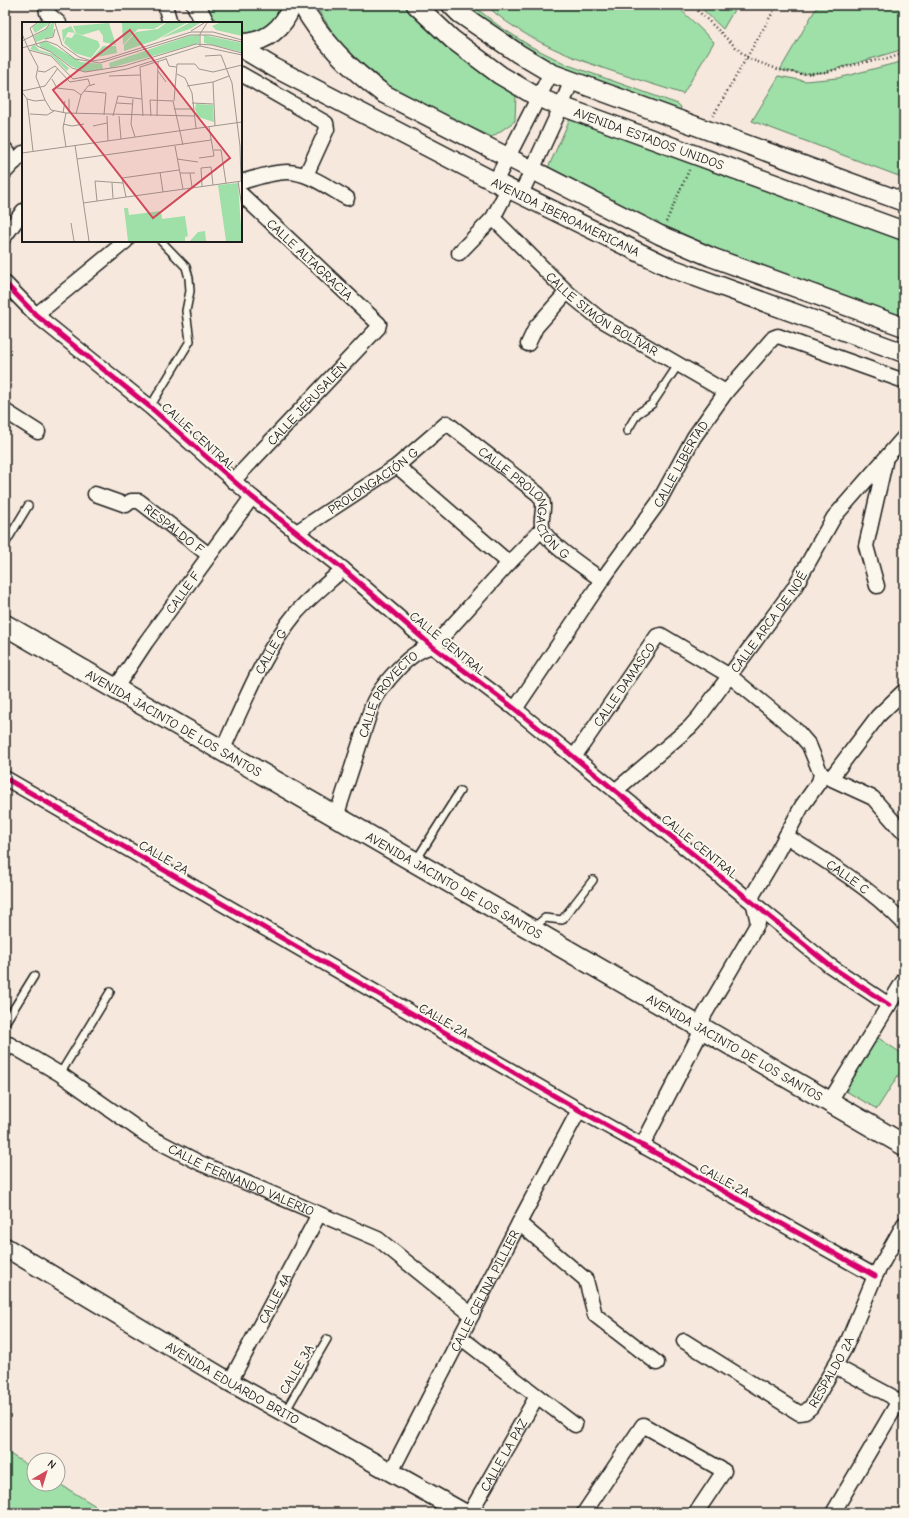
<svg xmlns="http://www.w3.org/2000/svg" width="909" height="1518" viewBox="0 0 909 1518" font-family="'Comic Neue',sans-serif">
<rect width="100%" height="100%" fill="#f6e8dc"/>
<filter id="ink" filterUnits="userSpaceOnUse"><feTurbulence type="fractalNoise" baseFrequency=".025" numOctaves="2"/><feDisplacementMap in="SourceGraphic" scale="8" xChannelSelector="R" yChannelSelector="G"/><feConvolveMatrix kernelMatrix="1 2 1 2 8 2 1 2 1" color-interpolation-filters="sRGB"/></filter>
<g filter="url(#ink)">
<path fill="#9fdfa8" stroke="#5e7e62" d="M 203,5 L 282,5 C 277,23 259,33 241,33 L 241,23 C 217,23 216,28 203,5 Z
M 315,5 L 406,5 L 412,13 L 516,93 L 515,121 L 492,137 L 400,94 L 343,48 Z
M 462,5 L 472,5 L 499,26 L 530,46 L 568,65 L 678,104 L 681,107 L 680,111 L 607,89 L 526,53 Z
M 486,5 L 676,5 L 714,42 L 683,94 C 617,72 537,53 486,5 Z
M 698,5 L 737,5 L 723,29 Z
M 818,5 L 904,5 L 904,49 L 826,72 L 803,74 L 780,70 Z
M 904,61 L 904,178 L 752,121 L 779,76 L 805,81 L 838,78 Z
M 570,119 L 904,237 L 904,321 L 814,289 L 659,225 L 547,170 Z
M 877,1037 L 904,1055 L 904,1066 L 877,1109 L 844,1090 Z
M 5,1451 L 34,1469 L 34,1484 L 58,1483 L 99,1508 L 97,1513 L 5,1513 Z"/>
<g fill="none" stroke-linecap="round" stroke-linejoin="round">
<g stroke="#1c1c1c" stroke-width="10">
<path id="service" d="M 150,407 L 190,341 L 186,311 L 190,291 L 189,278 L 186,267 L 161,241
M 627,431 L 637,414 L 652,404 L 678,365
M 5,544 L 28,506
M 415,862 L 460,791
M 533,928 L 545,918 L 562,920 L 593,880
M 5,1023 L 34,976
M 60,1074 L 110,992
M 285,1412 L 327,1339"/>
</g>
<g stroke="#1c1c1c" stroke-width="17">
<g id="minor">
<path d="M 46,5 L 47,13 L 59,23"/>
<path d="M 165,5 L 170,23"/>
<path d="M 241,74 L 326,123 L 327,129 L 306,175"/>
<path d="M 5,149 L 15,162"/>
<path d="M 5,172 L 23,153"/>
<path d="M 241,182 C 256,178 272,172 287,172 C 308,172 329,188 347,198"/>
<path d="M 495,182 L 551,73"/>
<path d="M 521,194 L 561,107 L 571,82"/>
<path id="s1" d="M 493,218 L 567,292 L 600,319 L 726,392"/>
<path d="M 5,236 L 23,211"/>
<path d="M 459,253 L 493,218 L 508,189"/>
<path d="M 5,283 L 36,315 L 150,407 L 252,497 L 343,569 L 433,647 L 515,709 L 829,965 L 889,1005"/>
<path d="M 36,315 L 126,241"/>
<path d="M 528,344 L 536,327 L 567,292"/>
<path d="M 5,411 L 38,432"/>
<path d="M 397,466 L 509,563"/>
<path id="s2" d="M 233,481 L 378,328 L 379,324 L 241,194"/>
<path id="s3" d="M 95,494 L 126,505 L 131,501 L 139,501 L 209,555"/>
<path id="s4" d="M 295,533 L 397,466 L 447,423 L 538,494 C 549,505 538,518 543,530 C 549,545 587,569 602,580"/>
<path d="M 877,586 L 866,546 L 885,462"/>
<path id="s5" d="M 115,689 L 146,642 L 252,497"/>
<path id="s6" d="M 515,709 L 602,580 L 658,503 L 694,437 L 726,392 L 773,338 L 778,336 L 904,381"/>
<path id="s7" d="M 222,751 C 244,704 263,653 296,613 C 310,597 328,583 343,569"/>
<path id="s8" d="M 574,757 L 657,636 L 661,635 L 730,676 L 797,731 L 809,745 L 816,762 L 821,774 L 819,782 L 802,806 L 771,864 L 752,896 L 758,923 L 703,1017 L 703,1028 L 642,1146"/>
<path d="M 823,775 L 873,798 L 901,830"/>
<path d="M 5,778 L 579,1110 L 875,1276"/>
<path d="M 831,778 L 878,716 L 904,691"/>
<path id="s9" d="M 615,791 L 690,727 L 699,717 L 794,588 L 834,517 L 904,437"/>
<path id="s10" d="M 336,817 L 372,706 C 378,688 414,646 433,647 L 509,563 L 542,529"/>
<path id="s11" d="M 786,836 C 828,862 869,887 904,923"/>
<path id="s12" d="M 5,1051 L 9,1044 L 60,1074 L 148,1136 L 200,1163 L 378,1239 L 472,1315"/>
<path d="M 830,1101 L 904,980"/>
<path d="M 519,1223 L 586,1280 L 595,1315 L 657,1363"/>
<path d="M 460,1337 L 575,1425"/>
<path id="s13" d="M 684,1341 L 799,1413 L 805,1412 L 811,1407 L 845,1348 L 875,1276 L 904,1224"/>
<path id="s14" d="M 230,1382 L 319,1214"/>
<path id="s15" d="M 391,1472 L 519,1223 L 579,1110"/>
<path id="s16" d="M 470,1513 L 537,1396"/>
<path d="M 584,1513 L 643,1425 L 724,1471 L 696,1513"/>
<path d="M 833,1513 L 896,1406 L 896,1401 L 891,1396 L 835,1366"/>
</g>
</g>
<g stroke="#1c1c1c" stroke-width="21">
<g id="tertiary">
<path d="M 196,5 L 205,23"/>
<path d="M 302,5 C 322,41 351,70 384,94 L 660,235 L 711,257 L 904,327"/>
<path id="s17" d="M 416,5 L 452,39 L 500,75 L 539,98 L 904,231"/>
<path d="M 451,5 L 459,13 L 519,54 L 551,73 L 904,202"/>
<path d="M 241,43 C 266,43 284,28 292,5"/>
<path id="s18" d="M 241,48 L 275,68 L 495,182 L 671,268 L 904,353"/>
<path id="s19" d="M 5,1247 L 230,1382 L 464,1513"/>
</g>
</g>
<g stroke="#1c1c1c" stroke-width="23">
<g id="secondary">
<path id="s20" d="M 5,625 L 904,1145"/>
</g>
</g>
<path stroke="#1c1c1c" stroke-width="2.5" stroke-dasharray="1 3" stroke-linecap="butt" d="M 692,5 L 747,58 L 780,70 L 803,74 L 826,72 L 869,61 L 888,59 L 904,53
M 713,116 L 777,5
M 666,222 L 690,168"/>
<use href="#service" stroke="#fbf7ec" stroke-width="7"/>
<use href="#minor" stroke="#fbf7ec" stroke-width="14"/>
<use href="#tertiary" stroke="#fbf7ec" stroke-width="18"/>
<use href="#secondary" stroke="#fbf7ec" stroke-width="20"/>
<g stroke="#fbf7ec" stroke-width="8">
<path id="cycleway" d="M 5,283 L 36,315 L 150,407 L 252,497 L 343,569 L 433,647 L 515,709 L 829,965 L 889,1005
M 5,778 L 579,1110 L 875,1276"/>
</g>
<use href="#cycleway" stroke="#d6006c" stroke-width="5"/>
</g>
</g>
<g text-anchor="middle" stroke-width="4" stroke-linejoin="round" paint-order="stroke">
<g font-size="13" fill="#1c1c1c" stroke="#fbf7ec">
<text dy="5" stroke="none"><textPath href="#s17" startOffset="272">AVENIDA ESTADOS UNIDOS</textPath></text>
<text dy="5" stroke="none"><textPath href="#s18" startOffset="366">AVENIDA IBEROAMERICANA</textPath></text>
<text transform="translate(310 259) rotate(43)" y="5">CALLE ALTAGRACIA</text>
<text dy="5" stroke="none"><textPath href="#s1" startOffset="146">CALLE SIMÓN BOLÍVAR</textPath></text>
<text dy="5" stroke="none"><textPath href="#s2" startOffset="107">CALLE JERUSALÉN</textPath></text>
<text transform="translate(199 436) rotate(42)" y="5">CALLE CENTRAL</text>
<text dy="5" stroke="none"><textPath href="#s6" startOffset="296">CALLE LIBERTAD</textPath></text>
<text dy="5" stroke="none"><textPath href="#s4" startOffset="94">PROLONGACIÓN G</textPath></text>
<text dy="5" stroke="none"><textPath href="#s4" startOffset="304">CALLE PROLONGACIÓN G</textPath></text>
<text dy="5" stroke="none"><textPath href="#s3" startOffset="92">RESPALDO F</textPath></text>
<text dy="5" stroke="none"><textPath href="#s5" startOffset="118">CALLE F</textPath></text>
<text dy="5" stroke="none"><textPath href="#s9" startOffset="230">CALLE ARCA DE NOÉ</textPath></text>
<text transform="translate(448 643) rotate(39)" y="5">CALLE CENTRAL</text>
<text dy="5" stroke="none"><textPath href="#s7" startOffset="111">CALLE G</textPath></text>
<text dy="5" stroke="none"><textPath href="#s8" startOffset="88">CALLE DAMASCO</textPath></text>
<text dy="5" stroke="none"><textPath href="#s10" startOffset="135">CALLE PROYECTO</textPath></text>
<text dy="5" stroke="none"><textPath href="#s20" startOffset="195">AVENIDA JACINTO DE LOS SANTOS</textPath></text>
<text transform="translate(700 846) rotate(39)" y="5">CALLE CENTRAL</text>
<text transform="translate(164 857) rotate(30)" y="5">CALLE 2A</text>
<text dy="5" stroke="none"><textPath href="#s11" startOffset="74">CALLE C</textPath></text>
<text dy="5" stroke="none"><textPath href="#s20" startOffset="519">AVENIDA JACINTO DE LOS SANTOS</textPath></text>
<text transform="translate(444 1020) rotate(30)" y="5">CALLE 2A</text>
<text dy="5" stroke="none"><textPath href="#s20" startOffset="843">AVENIDA JACINTO DE LOS SANTOS</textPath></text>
<text dy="5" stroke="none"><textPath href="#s12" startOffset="278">CALLE FERNANDO VALERIO</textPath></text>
<text transform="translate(725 1180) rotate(29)" y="5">CALLE 2A</text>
<text dy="5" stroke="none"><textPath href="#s15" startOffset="204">CALLE CELINA PILLIER</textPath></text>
<text dy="5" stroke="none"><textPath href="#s14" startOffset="95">CALLE 4A</textPath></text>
<text transform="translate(296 1369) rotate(-60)" y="5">CALLE 3A</text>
<text dy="5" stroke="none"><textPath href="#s13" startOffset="190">RESPALDO 2A</textPath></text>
<text dy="5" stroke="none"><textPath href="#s19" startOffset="265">AVENIDA EDUARDO BRITO</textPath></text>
<text dy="5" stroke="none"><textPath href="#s16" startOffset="67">CALLE LA PAZ</textPath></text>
</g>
</g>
<g transform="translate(22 22)">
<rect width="220" height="220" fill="#f6e8dc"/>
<path d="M 16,1 L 28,1 L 13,11 L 10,5 ZM 30,1 L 32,1 L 31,14 L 14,20 L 12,14 L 23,8 ZM 87,1 L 94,23 L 81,20 L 81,14 L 77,8 L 60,13 L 54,11 L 51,4 ZM 100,1 L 142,1 L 132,7 L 116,7 L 101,23 ZM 144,1 L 164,1 L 134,18 L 102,29 L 102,23 L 114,10 L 136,7 ZM 167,1 L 178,1 L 168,7 L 139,16 ZM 197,1 L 220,1 L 220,14 L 194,8 L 190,4 ZM 49,4 L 53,11 L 46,10 L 41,20 L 40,8 ZM 53,11 L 76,19 L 78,24 L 69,36 L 53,31 L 42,21 L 44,15 L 50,16 ZM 177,13 L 177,21 L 88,46 L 87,41 L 167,14 ZM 182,13 L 220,21 L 220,30 L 182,21 ZM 23,19 L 59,40 L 80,42 L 81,47 L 63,50 L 49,44 L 30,30 L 19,26 L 17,22 ZM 12,22 L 17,28 L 31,32 L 47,46 L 45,49 L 29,33 L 8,27 ZM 81,24 L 94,24 L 95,31 L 70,36 ZM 174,82 L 191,83 L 192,100 L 176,95 L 173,87 ZM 216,161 L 220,219 L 204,219 L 196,163 ZM 102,186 L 106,186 L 107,193 L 139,189 L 140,197 L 163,194 L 166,214 L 163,215 L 163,219 L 106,219 ZM 183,209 L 184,219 L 168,219 L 176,210 Z" fill="#9fdfa8"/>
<path fill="none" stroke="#9f968f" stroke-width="1" d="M 15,1 L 8,6 L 15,24 L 29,30 L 50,46 L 63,50 L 102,44 L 174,22 L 190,23 L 220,31M 33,1 L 40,23 L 57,35 L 70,39 L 84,37 L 169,10 L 191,10 L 220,18M 169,9 L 182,1M 0,12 L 7,28 L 29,34 L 51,57 L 105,47 L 178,24 L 220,33M 23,17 L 31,15 L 33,7M 0,19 L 24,7 L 28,1M 178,24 L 178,12 L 185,1M 0,26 L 24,19 L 35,23 L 53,37 L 78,41 L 168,13 L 188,13 L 220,20M 7,28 L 16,45 L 14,55 L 23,78M 183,34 L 199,33 L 210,61 L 218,124 L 219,159M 144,36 L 147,44 L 154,45M 16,49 L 23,50 L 33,44 L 48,60 L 66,57 L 68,63M 136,49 L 144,60M 155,52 L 163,56 L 170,71 L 174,106M 87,54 L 118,53M 30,57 L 35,66 L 52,68 L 59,73M 191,60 L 193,104M 165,64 L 191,60 L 207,54M 0,69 L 23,64 L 36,46M 62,69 L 84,71 L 82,93M 0,70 L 5,77 L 11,129M 5,77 L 13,79 L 23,78 L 29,88 L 44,91 L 172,94M 47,77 L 47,91M 111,77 L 109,102 L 113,115M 151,79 L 161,123M 152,79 L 155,42 L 173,42 L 177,47 L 191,50 L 220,43M 95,81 L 111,82M 170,81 L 191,82M 152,87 L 171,87M 41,91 L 43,79M 44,91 L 41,106 L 44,125M 8,92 L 25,93 L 32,89M 54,92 L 59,73 L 66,64 L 73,62M 85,94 L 86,119M 91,94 L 96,74 L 120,77M 97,94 L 99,117M 121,94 L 118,45 L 144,37M 129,94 L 128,78 L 151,79M 135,94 L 136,39M 41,102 L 50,104 L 62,102M 71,104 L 85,101M 53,123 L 67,219M 153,124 L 161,167M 192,128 L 199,128 L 204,161M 0,131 L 220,100M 177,136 L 192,134 L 187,105M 55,137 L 189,118M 155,137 L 176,140M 138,150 L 141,170M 158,151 L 173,151M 168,151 L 170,165M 216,159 L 220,186M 90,161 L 91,176M 180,164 L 179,146 L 189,145 L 191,163M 104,175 L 100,156 L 157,148M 75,179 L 73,159 L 101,161M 61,181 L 220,159M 49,201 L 52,219"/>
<path fill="#d1495b" fill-opacity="0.15" stroke="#d1495b" stroke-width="2" d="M 108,8 L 208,136 L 131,196 L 31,68 Z"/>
<rect width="220" height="220" fill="none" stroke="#1c1c1c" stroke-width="2"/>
</g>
<rect width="909" height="1518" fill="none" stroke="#fbf7ec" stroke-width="20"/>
<rect x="10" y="10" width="889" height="1498" fill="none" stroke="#1c1c1c" stroke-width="1.5" filter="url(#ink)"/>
<g transform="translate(46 1472) rotate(38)"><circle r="19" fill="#fbf7ec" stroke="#a29f99"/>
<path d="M0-3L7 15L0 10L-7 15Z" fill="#d1495b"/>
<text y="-6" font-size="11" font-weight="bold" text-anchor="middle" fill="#1c1c1c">N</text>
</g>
</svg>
